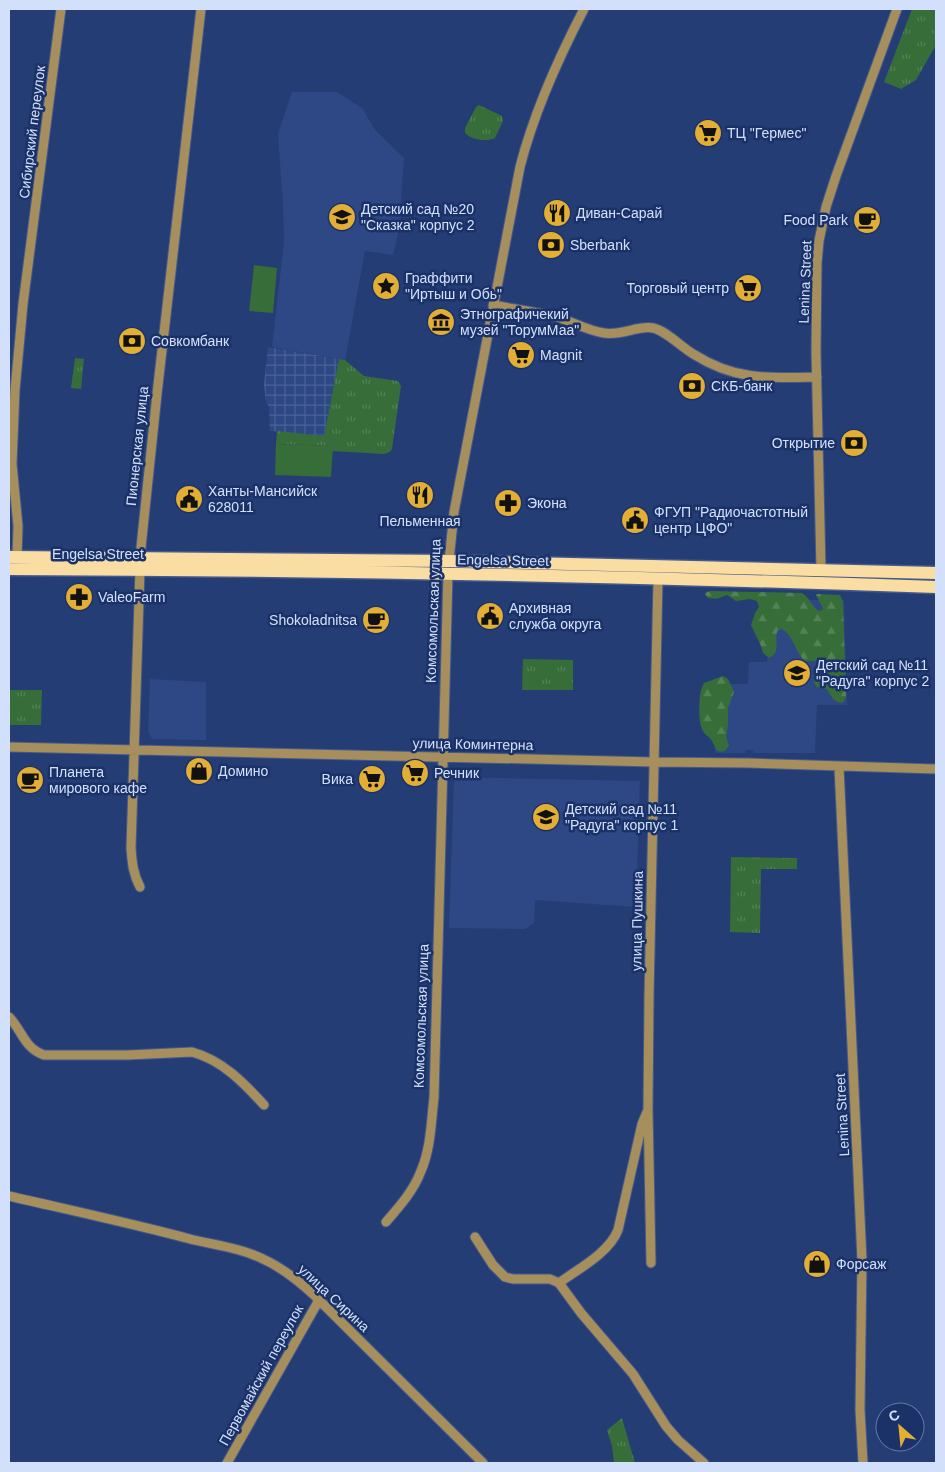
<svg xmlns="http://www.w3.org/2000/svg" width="945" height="1472" viewBox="0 0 945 1472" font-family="Arial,sans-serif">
<defs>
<pattern id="industrial-grid" width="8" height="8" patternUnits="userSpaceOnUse" patternTransform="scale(1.25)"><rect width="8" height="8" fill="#2e4885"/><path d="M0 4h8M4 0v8" fill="none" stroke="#4b6297"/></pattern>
<pattern id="grass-tufts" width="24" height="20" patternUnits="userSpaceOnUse" patternTransform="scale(1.25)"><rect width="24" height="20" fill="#366d38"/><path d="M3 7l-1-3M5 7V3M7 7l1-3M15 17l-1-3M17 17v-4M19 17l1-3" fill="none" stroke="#528256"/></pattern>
<pattern id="forest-firs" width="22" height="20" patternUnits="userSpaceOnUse" patternTransform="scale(1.25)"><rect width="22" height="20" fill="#366d38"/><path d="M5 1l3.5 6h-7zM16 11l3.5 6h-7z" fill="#528256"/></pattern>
</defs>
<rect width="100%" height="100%" fill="#253d75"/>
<path fill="#2e4885" d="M 292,92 L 337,92 L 362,108 L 375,130 L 404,158 L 399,230 L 393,255 L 365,251 L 345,360 L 272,347 L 284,242 L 283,204 L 278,134 Z
M 770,600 L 844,600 L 847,705 L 817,705 L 815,753 L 753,753 L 753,750 L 746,750 L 745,753 L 715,753 L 716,729 L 705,684 L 748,684 L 749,662 L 767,662 Z
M 150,679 L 206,682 L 206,740 L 152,739 L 148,732 Z
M 454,777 L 640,781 L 636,907 L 535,900 L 534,923 L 525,929 L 449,928 Z"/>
<path fill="url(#industrial-grid)" d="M 268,347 L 339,359 L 324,436 L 270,431 L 269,407 L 266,402 L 264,384 Z"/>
<path fill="url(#grass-tufts)" d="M 912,9 L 936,9 L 936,45 L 916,80 L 901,89 L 884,82 Z
M 479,105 L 502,116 L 503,121 L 495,138 C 487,142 471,140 465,133 L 465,128 L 476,107 Z
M 75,358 L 84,359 L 81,389 L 71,388 Z
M 339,359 L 345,360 L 364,376 L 398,381 L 401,386 L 392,449 L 390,452 L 384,454 L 332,451 L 332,446 L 276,444 L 277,431 L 324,436 Z
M 523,659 L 573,660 L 573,690 L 522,690 Z
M 9,690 L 42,690 L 41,725 L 9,725 Z
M 731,857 L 797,858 L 797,869 L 761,869 L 760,933 L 730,932 Z
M 622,1418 L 635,1463 L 614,1463 L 612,1446 L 607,1430 Z"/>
<path fill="url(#forest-firs)" d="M 711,591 L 802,593 C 810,598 812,607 819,611 L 822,610 L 823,608 L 816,595 L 817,594 L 840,595 L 843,602 L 846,697 L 844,701 L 842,703 C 833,702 831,696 827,689 L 817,687 L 814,683 L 815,679 L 827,672 L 828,668 L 825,659 L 820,658 L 815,661 L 805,661 C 795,652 794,636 782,629 L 778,630 C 773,640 782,652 769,658 L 763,653 L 761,646 L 751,625 L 755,613 L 759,607 L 757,601 L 750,599 L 736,601 L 727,595 L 716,599 L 708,598 L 705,594 L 707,592 Z
M 723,676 L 728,679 L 734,692 L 728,708 L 728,725 L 726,737 L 729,745 L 725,751 C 715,753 716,748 712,741 C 709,736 704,735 702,729 C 698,719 698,692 704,683 Z"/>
<path fill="#366d38" d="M 254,265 L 277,268 L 273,313 L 249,311 Z
M 276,444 L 333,446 L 331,477 L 275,475 Z"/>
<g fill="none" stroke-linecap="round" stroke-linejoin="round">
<g stroke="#445a8d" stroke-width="11">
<path id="minor" d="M 493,305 C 514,309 536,312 557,317 C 573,322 588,331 604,333 C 621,336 639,325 653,328 C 667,331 682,348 695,355 C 736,381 771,378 817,377
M 17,557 L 18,526 L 12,464 L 15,390 L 23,304 L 61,9
M 140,557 L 157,394 L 201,9
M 449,561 L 454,512 L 520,167 C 534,112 558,59 584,9
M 140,569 L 131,848 C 132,862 133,874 140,887
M 821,569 L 816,351 L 817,263 L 819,241 L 826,207 L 836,176 L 897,9
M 9,747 L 654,762 L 749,763 L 936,769
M 839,767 L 862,1260 L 860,1410 L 863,1463
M 9,1017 C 22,1030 24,1048 44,1055 L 128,1055 L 192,1052 C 222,1060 244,1083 264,1105
M 9,1196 C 69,1210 130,1223 190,1239 C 214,1245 241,1248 263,1259 C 283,1268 300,1282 315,1296 L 483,1463
M 386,1222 C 400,1206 414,1190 421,1171 C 431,1148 431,1122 434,1098 L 448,574
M 475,1237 L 493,1265 L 505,1277 L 513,1279 L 550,1279 L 559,1283 L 581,1313 L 633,1374 L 666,1426 L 678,1440 L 704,1463
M 651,1263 L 648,1109 L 649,996 L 658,579
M 559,1283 C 578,1269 609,1253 618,1230 L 642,1124 L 647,1112
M 227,1463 L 319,1300"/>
</g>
<g stroke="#445a8d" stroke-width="15">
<path id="major" d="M 9,557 L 449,561 L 936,573
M 9,569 C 318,570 627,576 936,587"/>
</g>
<use href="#minor" stroke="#a68e5d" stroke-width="9"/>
<use href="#major" stroke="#fadda2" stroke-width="12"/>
</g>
<defs>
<g id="supermarket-disc" transform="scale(1.4375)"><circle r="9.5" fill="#e2af34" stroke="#1b3269"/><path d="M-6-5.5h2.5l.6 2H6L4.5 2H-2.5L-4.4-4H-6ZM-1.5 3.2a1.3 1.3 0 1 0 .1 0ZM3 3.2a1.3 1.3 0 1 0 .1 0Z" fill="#111"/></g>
<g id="restaurant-disc" transform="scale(1.4375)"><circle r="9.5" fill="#e2af34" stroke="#1b3269"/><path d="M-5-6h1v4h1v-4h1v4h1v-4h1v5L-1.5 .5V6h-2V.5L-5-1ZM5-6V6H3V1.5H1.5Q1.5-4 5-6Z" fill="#111"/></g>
<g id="school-disc" transform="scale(1.4375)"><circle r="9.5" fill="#e2af34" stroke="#1b3269"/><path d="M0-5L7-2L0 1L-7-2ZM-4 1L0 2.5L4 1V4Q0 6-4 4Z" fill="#111"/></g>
<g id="cafe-disc" transform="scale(1.4375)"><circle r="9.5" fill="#e2af34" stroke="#1b3269"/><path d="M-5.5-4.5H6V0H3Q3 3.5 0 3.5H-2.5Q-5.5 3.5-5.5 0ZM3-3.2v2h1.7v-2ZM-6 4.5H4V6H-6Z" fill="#111"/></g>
<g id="bank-disc" transform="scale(1.4375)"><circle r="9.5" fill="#e2af34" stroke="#1b3269"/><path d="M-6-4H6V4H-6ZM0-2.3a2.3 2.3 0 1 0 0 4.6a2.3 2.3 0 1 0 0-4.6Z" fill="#111"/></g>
<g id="sight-disc" transform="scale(1.4375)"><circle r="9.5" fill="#e2af34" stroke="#1b3269"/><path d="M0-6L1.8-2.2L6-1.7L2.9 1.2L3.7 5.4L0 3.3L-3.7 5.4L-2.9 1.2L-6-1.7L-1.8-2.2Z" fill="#111"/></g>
<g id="museum-disc" transform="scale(1.4375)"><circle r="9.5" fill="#e2af34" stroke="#1b3269"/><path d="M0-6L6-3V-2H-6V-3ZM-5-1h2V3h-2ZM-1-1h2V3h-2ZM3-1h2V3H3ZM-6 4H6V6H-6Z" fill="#111"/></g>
<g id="civic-disc" transform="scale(1.4375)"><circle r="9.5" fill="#e2af34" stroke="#1b3269"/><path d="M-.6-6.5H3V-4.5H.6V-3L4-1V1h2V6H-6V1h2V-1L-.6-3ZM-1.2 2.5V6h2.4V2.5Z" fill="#111"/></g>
<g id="pharmacy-disc" transform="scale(1.4375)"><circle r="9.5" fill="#e2af34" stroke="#1b3269"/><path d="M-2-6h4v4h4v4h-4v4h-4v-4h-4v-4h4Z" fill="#111"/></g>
<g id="shop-disc" transform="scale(1.4375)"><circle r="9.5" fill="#e2af34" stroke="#1b3269"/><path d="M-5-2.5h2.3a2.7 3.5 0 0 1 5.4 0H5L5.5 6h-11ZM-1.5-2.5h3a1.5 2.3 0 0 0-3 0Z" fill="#111"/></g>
</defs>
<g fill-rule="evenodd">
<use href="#supermarket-disc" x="708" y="133"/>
<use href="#restaurant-disc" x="557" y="213"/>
<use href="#school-disc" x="342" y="217"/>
<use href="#cafe-disc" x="867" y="220"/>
<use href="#bank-disc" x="551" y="245"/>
<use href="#sight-disc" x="386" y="286"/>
<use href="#supermarket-disc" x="748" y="288"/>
<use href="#museum-disc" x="441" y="322"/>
<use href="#bank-disc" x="132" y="341"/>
<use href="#supermarket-disc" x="521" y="355"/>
<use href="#bank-disc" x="692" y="386"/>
<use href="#bank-disc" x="854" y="443"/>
<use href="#restaurant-disc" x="420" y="495"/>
<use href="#civic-disc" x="189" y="499"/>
<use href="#pharmacy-disc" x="508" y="503"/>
<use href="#civic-disc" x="635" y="520"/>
<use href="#pharmacy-disc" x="79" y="597"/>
<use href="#civic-disc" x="490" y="616"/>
<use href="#cafe-disc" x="376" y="620"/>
<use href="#school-disc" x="797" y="673"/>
<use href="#shop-disc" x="199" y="771"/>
<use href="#supermarket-disc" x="415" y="773"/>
<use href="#supermarket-disc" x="372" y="779"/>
<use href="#cafe-disc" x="30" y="780"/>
<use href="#school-disc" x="546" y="817"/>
<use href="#shop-disc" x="817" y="1264"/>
</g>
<g text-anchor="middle" stroke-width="5" stroke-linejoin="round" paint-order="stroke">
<g font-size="14" fill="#d2e0fb" stroke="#1b3269">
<text transform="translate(32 132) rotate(-83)" y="5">Сибирский переулок</text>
<text transform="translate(805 282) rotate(-88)" y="5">Lenina Street</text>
<text transform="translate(137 446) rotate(-84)" y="5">Пионерская улица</text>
<text x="98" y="559">Engelsa Street</text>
<text transform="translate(503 560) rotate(1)" y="5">Engelsa Street</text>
<text transform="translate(433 611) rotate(-88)" y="5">Комсомольская улица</text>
<text transform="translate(473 744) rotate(1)" y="5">улица Коминтерна</text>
<text transform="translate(637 921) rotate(-89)" y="5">улица Пушкина</text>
<text transform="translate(421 1016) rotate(-88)" y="5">Комсомольская улица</text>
<text transform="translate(842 1115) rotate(-93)" y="5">Lenina Street</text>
<text transform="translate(334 1298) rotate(43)" y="5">улица Сирина</text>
<text transform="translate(261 1375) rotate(-61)" y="5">Первомайский переулок</text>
</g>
<g font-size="14" fill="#d2e0fb" stroke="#1b3269" text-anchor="start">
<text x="727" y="138">ТЦ "Гермес"</text>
<text x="361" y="214">Детский сад №20<tspan x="361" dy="16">"Сказка" корпус 2</tspan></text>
<text x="576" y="218">Диван-Сарай</text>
<text x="848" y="225" text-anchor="end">Food Park</text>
<text x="570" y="250">Sberbank</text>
<text x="405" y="283">Граффити<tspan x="405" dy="16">"Иртыш и Обь"</tspan></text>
<text x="729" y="293" text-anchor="end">Торговый центр</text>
<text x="460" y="319">Этнографичекий<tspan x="460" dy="16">музей "ТорумМаа"</tspan></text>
<text x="151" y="346">Совкомбанк</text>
<text x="540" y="360">Magnit</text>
<text x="711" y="391">СКБ-банк</text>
<text x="835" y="448" text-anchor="end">Открытие</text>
<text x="208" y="496">Ханты-Мансийск<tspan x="208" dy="16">628011</tspan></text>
<text x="527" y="508">Экона</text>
<text x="654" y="517">ФГУП "Радиочастотный<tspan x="654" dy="16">центр ЦФО"</tspan></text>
<text x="420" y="526" text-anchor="middle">Пельменная</text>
<text x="98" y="602">ValeoFarm</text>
<text x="509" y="613">Архивная<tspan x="509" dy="16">служба округа</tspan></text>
<text x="357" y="625" text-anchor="end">Shokoladnitsa</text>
<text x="816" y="670">Детский сад №11<tspan x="816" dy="16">"Радуга" корпус 2</tspan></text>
<text x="218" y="776">Домино</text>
<text x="49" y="777">Планета<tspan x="49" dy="16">мирового кафе</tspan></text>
<text x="434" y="778">Речник</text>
<text x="353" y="784" text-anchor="end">Вика</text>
<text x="565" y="814">Детский сад №11<tspan x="565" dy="16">"Радуга" корпус 1</tspan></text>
<text x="836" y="1269">Форсаж</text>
</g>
</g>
<rect width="945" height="1472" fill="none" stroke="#d2e0fb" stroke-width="20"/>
<g transform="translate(900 1427) rotate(333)"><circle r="24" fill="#1b3269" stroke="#6478a3"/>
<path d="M0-4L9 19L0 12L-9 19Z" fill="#e2af34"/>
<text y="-8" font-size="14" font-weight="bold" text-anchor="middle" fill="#d2e0fb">С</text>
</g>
</svg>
